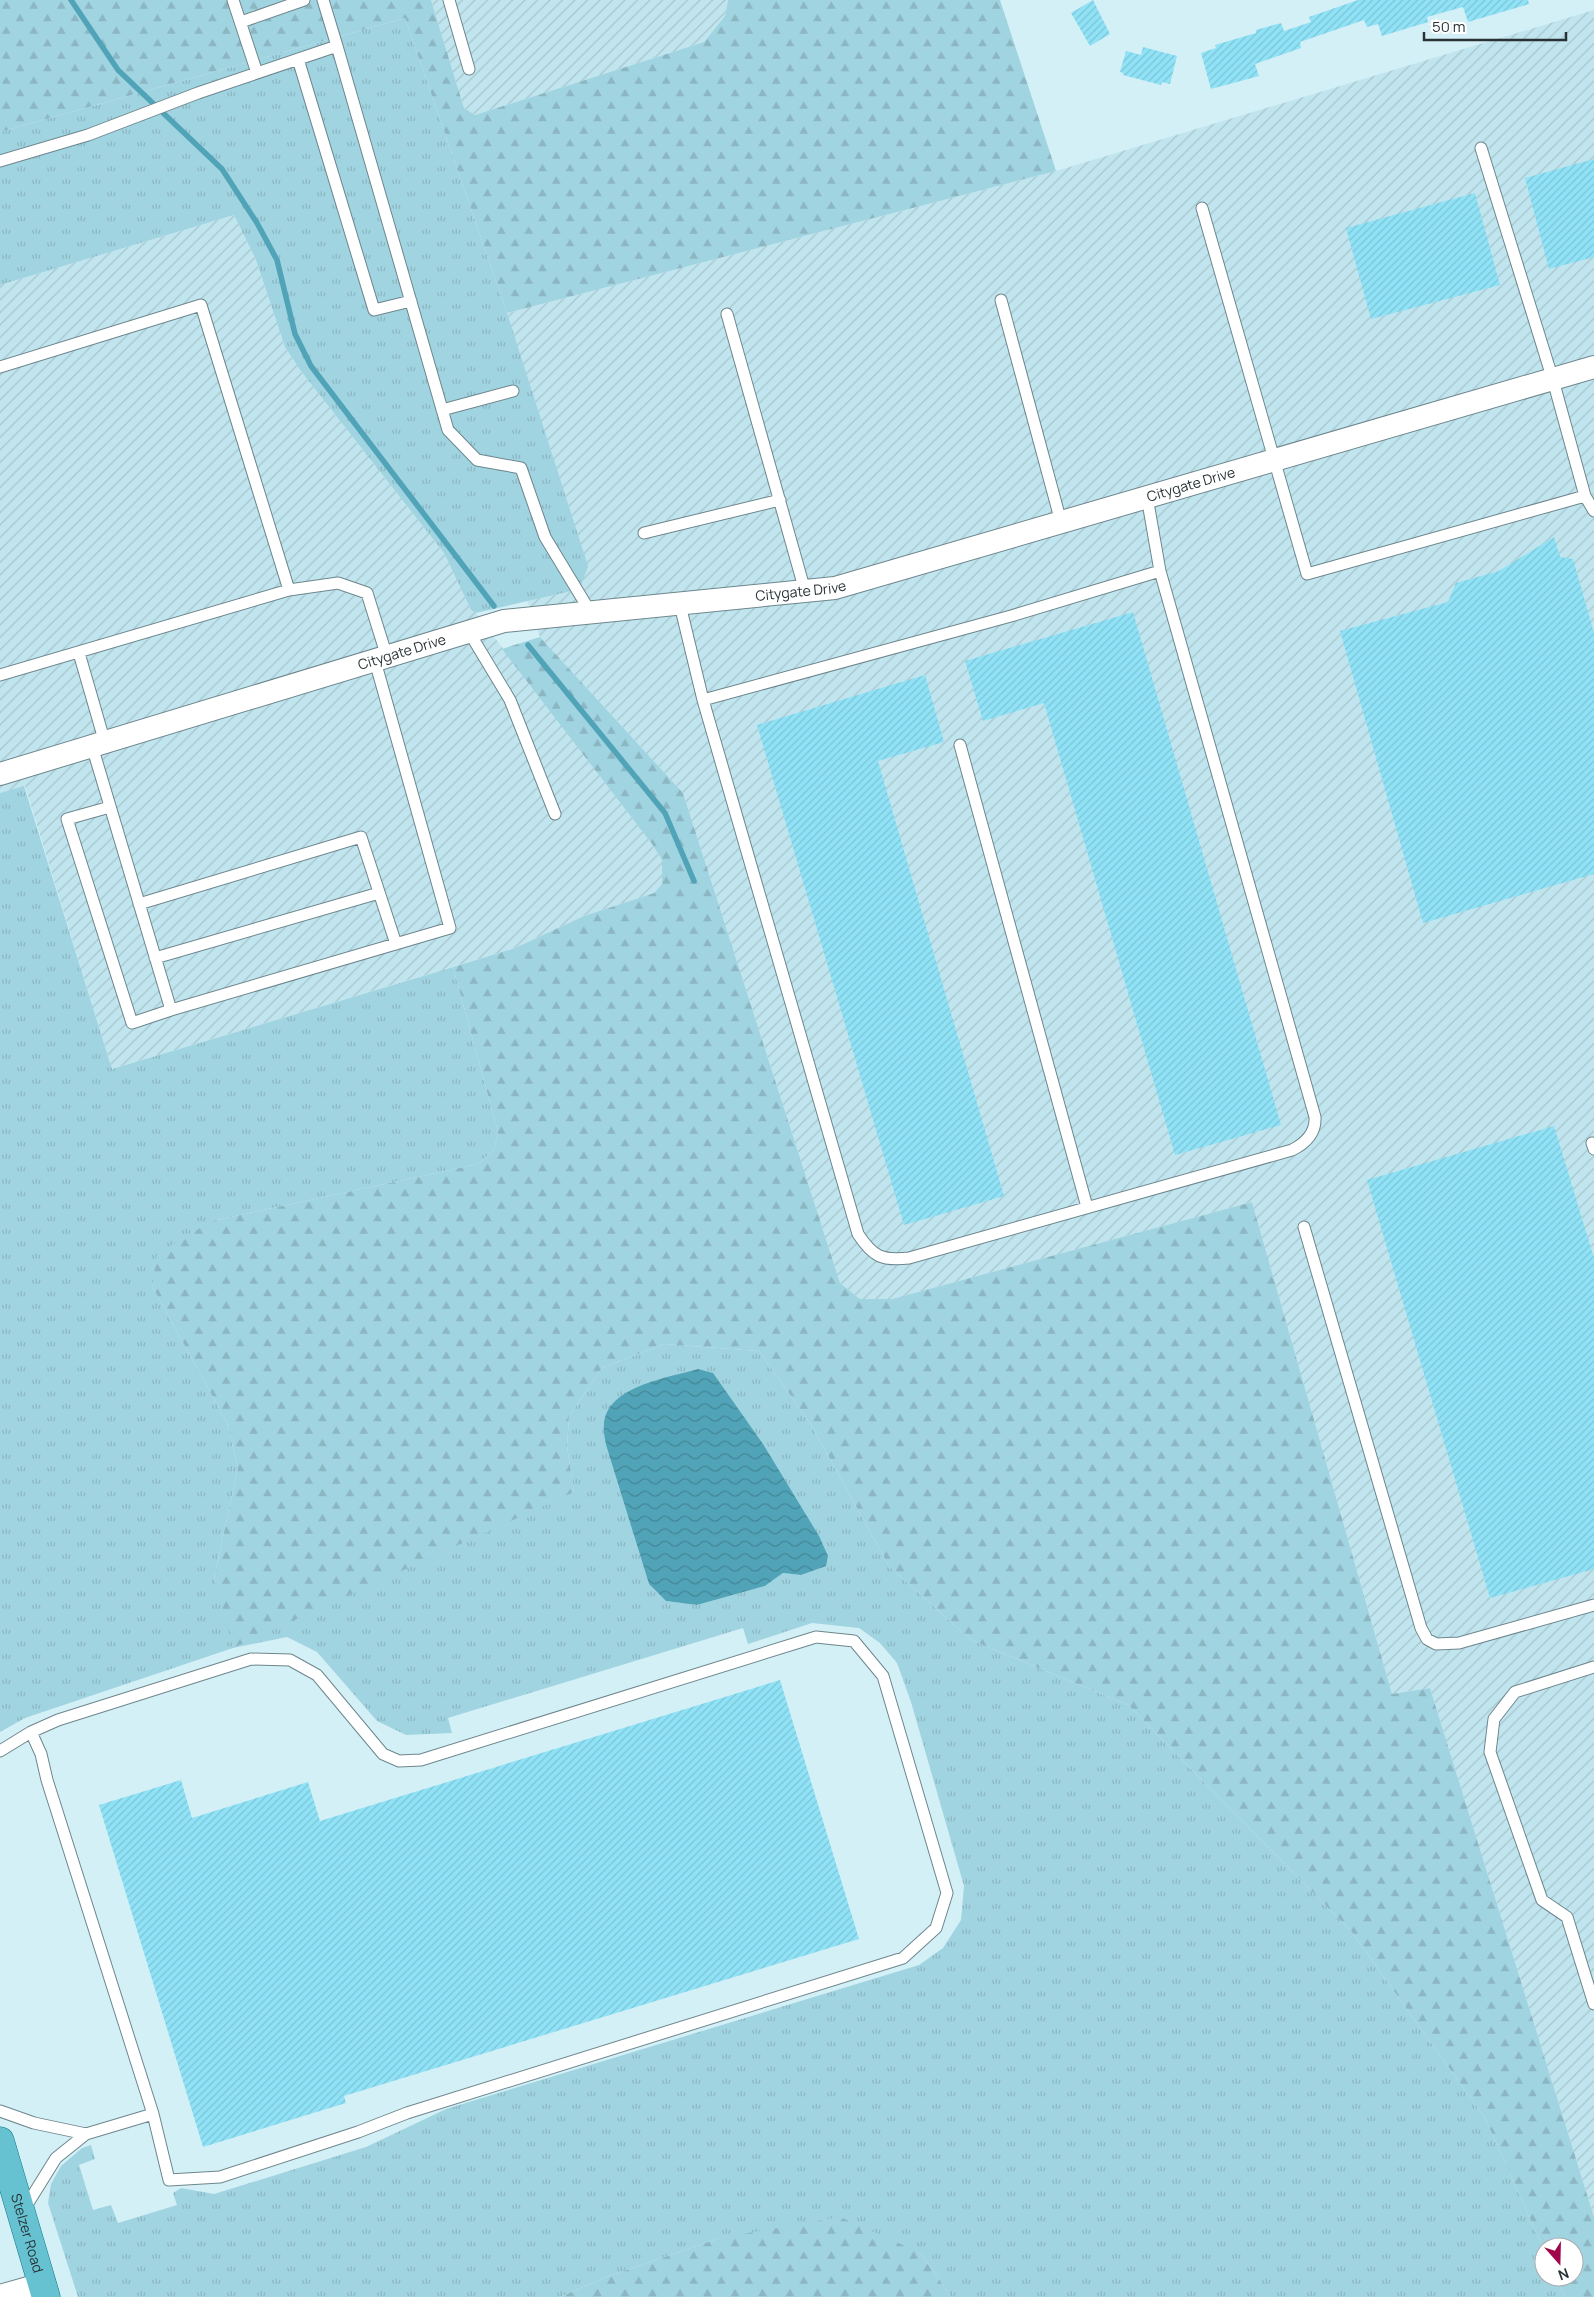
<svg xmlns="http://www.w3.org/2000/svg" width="1594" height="2297" viewBox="0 0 1594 2297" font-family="Manrope,sans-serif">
<defs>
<pattern id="industrial-furrows" width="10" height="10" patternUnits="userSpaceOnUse" patternTransform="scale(1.25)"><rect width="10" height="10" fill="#c1e5ee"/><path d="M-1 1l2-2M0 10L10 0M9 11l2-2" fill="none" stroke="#a6c5cd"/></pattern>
<pattern id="grass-tufts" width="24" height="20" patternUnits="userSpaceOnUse" patternTransform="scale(1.25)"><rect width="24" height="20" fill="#a1d4e1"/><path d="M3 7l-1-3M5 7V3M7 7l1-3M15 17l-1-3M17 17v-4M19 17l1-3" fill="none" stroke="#8bb6c2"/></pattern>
<pattern id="forest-firs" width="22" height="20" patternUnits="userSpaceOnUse" patternTransform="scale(1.25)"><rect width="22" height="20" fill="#a1d4e1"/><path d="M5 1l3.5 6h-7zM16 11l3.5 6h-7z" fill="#8bb6c2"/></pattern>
<pattern id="water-waves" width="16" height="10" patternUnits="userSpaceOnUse" patternTransform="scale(1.25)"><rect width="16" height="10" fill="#51a4b8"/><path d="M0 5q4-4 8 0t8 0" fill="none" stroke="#438696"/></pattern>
<pattern id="building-hatch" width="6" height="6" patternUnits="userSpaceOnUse" patternTransform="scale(1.25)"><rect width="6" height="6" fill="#90e3f7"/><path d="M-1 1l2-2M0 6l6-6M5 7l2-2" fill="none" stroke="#7cc3d4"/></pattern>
</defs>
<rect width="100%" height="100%" fill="#d4f0f7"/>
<path fill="url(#industrial-furrows)" d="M 431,0 L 728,0 L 725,16 L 704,42 L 475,115 L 464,108 Z
M 1594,10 L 1594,2217 L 1430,1688 L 1392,1694 L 1252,1202 L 892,1299 L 860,1299 L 840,1283 L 683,793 L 540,637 L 527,600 L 580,589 L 507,313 L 1056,171 Z
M 234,215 L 256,260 L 285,347 L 300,370 L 444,553 L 471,610 L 476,613 L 652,844 L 662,860 L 662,885 L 654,893 L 584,916 L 515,948 L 112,1069 L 25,786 L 0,793 L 0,285 Z"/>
<path fill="url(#grass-tufts)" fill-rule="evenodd" d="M 405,18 L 507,313 L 588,566 L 580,589 L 476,613 L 471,610 L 444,553 L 300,370 L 285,347 L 256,260 L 234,215 L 0,285 L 0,132 Z
M 24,786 L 112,1069 L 453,967 L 498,1132 L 494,1150 L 478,1164 L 212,1221 L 152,1286 L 227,1423 L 238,1468 L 214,1578 L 574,1492 L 567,1446 L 569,1416 L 602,1368 L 664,1344 L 759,1351 L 810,1423 L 889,1566 L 971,1640 L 1128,1705 L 1351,1931 L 1485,2118 L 1544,2250 L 1544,2277 L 1556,2277 L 1565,2297 L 951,2297 L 921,2253 L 720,2238 L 606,2277 L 560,2297 L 78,2297 L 48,2203 L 51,2184 L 61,2166 L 82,2148 L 91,2145 L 95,2159 L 79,2165 L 93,2210 L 111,2205 L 118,2223 L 177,2205 L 173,2193 L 181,2188 L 214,2194 L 366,2147 L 446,2109 L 919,1965 L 943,1948 L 961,1920 L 964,1886 L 911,1702 L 897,1663 L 880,1643 L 859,1628 L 812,1623 L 748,1644 L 743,1628 L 448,1718 L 452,1733 L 406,1735 L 377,1721 L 317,1652 L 287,1637 L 233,1648 L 25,1718 L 0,1732 L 0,793 ZM 604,1424 L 801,1575 L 783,1573 L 765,1586 L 697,1605 L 666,1601 L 649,1584 L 606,1445 Z"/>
<path fill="url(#forest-firs)" d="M 0,0 L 431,0 L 464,108 L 475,115 L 704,42 L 725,16 L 728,0 L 1000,0 L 1056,171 L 507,313 L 405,18 L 0,132 Z
M 540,637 L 683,793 L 840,1283 L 860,1299 L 892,1299 L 1252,1202 L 1392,1694 L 1430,1688 L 1594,2217 L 1594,2297 L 1565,2297 L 1556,2277 L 1574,2277 L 1574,2247 L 1544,2247 L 1544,2250 L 1485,2118 L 1351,1931 L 1128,1705 L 971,1640 L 889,1566 L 810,1423 L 759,1351 L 664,1344 L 602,1368 L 569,1416 L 567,1446 L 574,1492 L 233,1648 L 214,1578 L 238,1468 L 227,1423 L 152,1286 L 157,1254 L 212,1221 L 478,1164 L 494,1150 L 498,1132 L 453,967 L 515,948 L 584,916 L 654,893 L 662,884 L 662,860 L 652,844 L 502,649 Z
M 840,2217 L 921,2253 L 951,2297 L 560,2297 L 606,2277 L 720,2238 Z"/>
<path fill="url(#water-waves)" d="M 698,1369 L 713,1373 L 763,1444 L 819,1536 L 828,1556 L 826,1566 L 801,1575 L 783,1573 L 765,1586 L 697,1605 L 666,1601 L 649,1584 L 606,1445 C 605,1438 603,1431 604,1425 C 606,1386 668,1378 698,1369 Z"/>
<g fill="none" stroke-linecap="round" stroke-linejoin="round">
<path stroke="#51a4b8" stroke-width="5.5" d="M 71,0 L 118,70 L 222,169 L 257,223 L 277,260 L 295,334 L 311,366 L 494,606
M 528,645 L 665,813 L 694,881"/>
</g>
<path fill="url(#building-hatch)" d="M 1093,0 L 1110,34 L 1090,46 L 1071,13 Z
M 1358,0 L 1528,0 L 1529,4 L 1468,22 L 1463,7 L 1427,17 L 1428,22 L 1382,36 L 1378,24 L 1367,27 L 1364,20 L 1300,42 L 1301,48 L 1255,64 L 1259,76 L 1211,89 L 1201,53 L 1216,48 L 1215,45 L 1256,33 L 1256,30 L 1281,23 L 1284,31 L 1311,22 L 1309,17 Z
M 1143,47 L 1177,56 L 1170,84 L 1162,82 L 1161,85 L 1123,75 L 1123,73 L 1120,72 L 1126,51 L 1141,55 Z
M 1594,159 L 1594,257 L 1549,269 L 1525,178 Z
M 1475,193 L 1500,285 L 1371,319 L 1346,228 Z
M 1554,537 L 1560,557 L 1573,559 L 1594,633 L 1594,874 L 1423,923 L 1340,631 L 1448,602 L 1456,583 L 1499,571 Z
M 1133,612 L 1281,1125 L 1175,1155 L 1044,703 L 983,721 L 965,661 Z
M 925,675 L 944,742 L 878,761 L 1004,1196 L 904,1225 L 757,725 Z
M 1554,1126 L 1594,1258 L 1594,1569 L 1490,1598 L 1367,1180 Z
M 780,1680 L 859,1939 L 344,2096 L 346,2103 L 203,2147 L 99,1805 L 181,1780 L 192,1818 L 308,1782 L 320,1821 Z"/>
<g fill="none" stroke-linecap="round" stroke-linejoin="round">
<g stroke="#6d868d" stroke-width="13">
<path id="lane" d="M 233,0 L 257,73
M 449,0 L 469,69
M 241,22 L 304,0
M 337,46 L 448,430 L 477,460 L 521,468 L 545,537 L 591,613
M 298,59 L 374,310 L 411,301
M 0,161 L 88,135 L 198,93 L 337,46 L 323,0
M 1202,208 L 1307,574 L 1585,496 L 1553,380 L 1481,148
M 1001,300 L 1061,522
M 727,314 L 805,591
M 0,367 L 201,305 L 289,590 L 0,675
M 442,410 L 513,391
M 1585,496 L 1594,511
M 644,533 L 780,500
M 289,590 L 338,583 L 367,593 L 387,657
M 680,605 L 703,700 L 858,1234 C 873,1257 882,1261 909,1258 L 1292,1150 C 1306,1143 1316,1133 1315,1117 L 1160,571 L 1147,497
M 469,632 L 510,700 L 555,814
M 79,653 L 105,743
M 703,700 L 1011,616 L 1160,571
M 960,745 L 1087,1207
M 92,746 L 171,1010 L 450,928 L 375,661
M 110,807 L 67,819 L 132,1023 L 171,1010
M 139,904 L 361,837 L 396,944
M 155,958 L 379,893
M 1592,1143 L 1594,1149
M 1304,1227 L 1421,1628 L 1427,1639 L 1436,1644 L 1459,1643 L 1594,1605
M 1594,1667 L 1515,1692 L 1494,1719 L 1490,1752 L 1542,1900 L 1567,1917 L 1594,2004
M 0,1751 L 31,1732 L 58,1720 L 251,1659 L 290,1660 L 317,1675 L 383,1754 L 399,1761 L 421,1760 L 816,1637 L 854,1641 L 883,1676 L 947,1893 L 936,1928 L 903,1958 L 407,2113 L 358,2132 L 220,2177 L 169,2180 L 153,2114 L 47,1780 L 41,1754 L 31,1732
M 0,2111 L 34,2123 L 86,2134
M 23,2211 L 56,2158 L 86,2134 L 153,2114"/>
</g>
<g stroke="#6d868d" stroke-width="24">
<g id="street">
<path id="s1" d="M 0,774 L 504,621 L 835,588 L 1594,367"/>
<path d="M 0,2296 L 42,2284"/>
</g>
</g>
<g stroke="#0e7587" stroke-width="29">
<g id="primary">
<path id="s2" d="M 0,2141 L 46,2297"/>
</g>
</g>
<use href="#lane" stroke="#fff" stroke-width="11"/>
<use href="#street" stroke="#fff" stroke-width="22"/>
<use href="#primary" stroke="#66c2d1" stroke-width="28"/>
</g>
<g text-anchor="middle" stroke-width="4.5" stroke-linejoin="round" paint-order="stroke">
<g font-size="14" fill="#283235" stroke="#fff">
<text dy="5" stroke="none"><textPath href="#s1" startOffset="1230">Citygate Drive</textPath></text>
<text dy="5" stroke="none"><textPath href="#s1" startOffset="825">Citygate Drive</textPath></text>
<text dy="5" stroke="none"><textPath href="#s1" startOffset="420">Citygate Drive</textPath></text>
<text dy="5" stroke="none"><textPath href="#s2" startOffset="96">Stelzer Road</textPath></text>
</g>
</g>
<g transform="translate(1559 2262) rotate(160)"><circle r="24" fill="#ffffff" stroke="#a9adae"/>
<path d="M0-4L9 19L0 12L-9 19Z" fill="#a00649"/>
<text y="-8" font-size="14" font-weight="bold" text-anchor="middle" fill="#283235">N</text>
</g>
<path d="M1424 32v8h142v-8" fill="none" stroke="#283235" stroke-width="2.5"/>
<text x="1432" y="32" font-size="15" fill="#283235" stroke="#ffffff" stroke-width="4" paint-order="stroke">50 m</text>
</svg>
